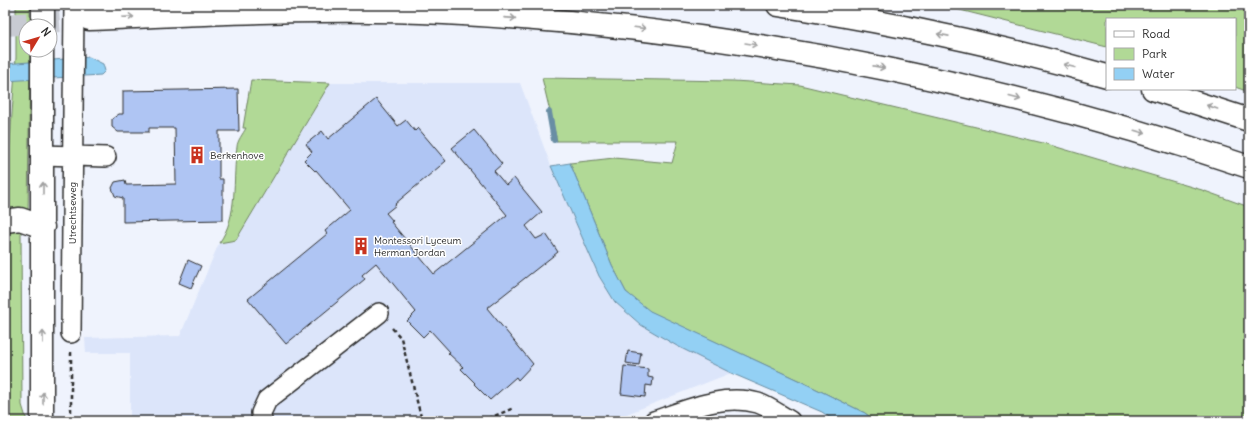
<svg xmlns="http://www.w3.org/2000/svg" width="1254" height="426" viewBox="0 0 1254 426" font-family="Delius,sans-serif">
<rect width="100%" height="100%" fill="#eff3fd"/>
<filter id="ink" filterUnits="userSpaceOnUse"><feTurbulence type="fractalNoise" baseFrequency=".025" numOctaves="2"/><feDisplacementMap in="SourceGraphic" scale="8" xChannelSelector="R" yChannelSelector="G"/><feConvolveMatrix kernelMatrix="1 2 1 2 8 2 1 2 1" color-interpolation-filters="sRGB"/></filter>
<g filter="url(#ink)">
<path fill="#dce5fa" d="M 330,83 L 520,83 L 551,166 L 599,276 L 615,302 L 641,325 L 731,373 L 609,421 L 130,421 L 130,353 L 86,353 L 85,338 L 180,336 L 219,243 L 236,240 Z"/>
<path fill="#b1d996" stroke="#6e8260" d="M 16,5 L 30,5 L 30,26 L 26,26 L 26,50 L 30,50 L 28,217 L 5,211 L 16,58 Z
M 940,5 L 1249,5 L 1249,92 L 1235,87 L 1235,19 L 1107,19 L 1107,47 Z
M 542,78 L 733,81 L 800,85 L 1043,143 L 1202,190 L 1249,207 L 1249,421 L 875,421 L 865,413 L 800,381 L 649,311 L 626,292 L 612,265 L 570,163 L 614,158 L 672,163 L 678,141 L 557,141 Z
M 251,80 L 330,83 L 236,240 L 219,243 C 239,216 232,179 237,147 C 237,141 243,134 246,128 L 243,128 Z
M 19,228 L 21,232 L 22,405 L 27,421 L 5,421 L 5,233 L 6,231 Z"/>
<path fill="#93d0f4" stroke="#698ea4" d="M 89,57 L 103,64 L 105,71 L 101,75 L 5,81 L 5,64 Z
M 570,163 L 612,265 L 626,292 L 650,311 L 800,381 L 865,413 L 875,421 L 835,421 L 822,412 L 731,373 L 677,346 L 641,325 L 615,302 L 599,276 L 551,166 Z"/>
<g fill="none" stroke-linecap="round" stroke-linejoin="round">
<path stroke="#698ea4" stroke-width="6" d="M 549,112 L 554,140"/>
</g>
<path fill="#afc5f3" stroke="#2b2b2b" d="M 238,89 L 239,131 L 219,131 L 219,179 L 223,179 L 223,220 L 123,222 L 123,198 L 115,196 L 112,188 L 115,182 L 125,180 L 126,185 L 176,184 L 175,128 L 149,128 L 149,132 L 118,132 L 112,127 L 112,119 L 119,114 L 123,114 L 123,91 Z
M 376,99 L 398,126 L 406,120 L 415,131 L 418,128 L 446,161 L 395,204 L 396,205 L 386,213 L 393,221 L 391,222 L 434,274 L 507,215 L 452,148 L 474,130 L 502,164 L 494,171 L 506,185 L 514,178 L 542,212 L 526,226 L 536,239 L 546,234 L 558,252 L 487,308 L 533,364 L 518,380 L 516,377 L 490,400 L 474,384 L 475,383 L 461,369 L 463,367 L 448,353 L 450,352 L 430,330 L 423,337 L 407,321 L 416,312 L 376,263 L 362,275 L 365,279 L 286,344 L 248,299 L 327,234 L 325,231 L 350,210 L 316,170 L 315,171 L 304,160 L 312,152 L 306,144 L 322,131 L 328,139 Z
M 188,260 L 201,266 L 191,288 L 179,283 Z
M 628,351 L 641,353 L 639,365 L 626,363 Z
M 624,366 L 648,369 L 648,377 L 653,378 L 652,386 L 646,385 L 645,397 L 621,394 Z"/>
<g fill="none" stroke-linecap="round" stroke-linejoin="round">
<path stroke="#c8cbd3" stroke-width="22" stroke-dasharray="22 11" stroke-linecap="butt" d="M 5,25 L 89,19"/>
<g stroke="#2b2b2b" stroke-width="22">
<path id="minor" d="M 43,155 L 106,157
M 71,333 L 74,5
M 262,421 L 261,413 L 267,400 L 379,313
M 654,421 C 687,410 723,393 758,403 C 769,407 780,415 790,421"/>
</g>
<g stroke="#2b2b2b" stroke-width="25">
<path id="major" d="M 43,26 L 43,5
M 42,50 L 42,421
M 5,221 L 20,219 L 43,227"/>
</g>
<g stroke="#2b2b2b" stroke-width="25">
<path id="highway" d="M 778,5 C 889,22 999,45 1107,76
M 89,19 C 207,14 326,7 444,13 C 721,27 986,78 1249,167
M 1153,89 L 1249,120"/>
</g>
<path stroke="#2b2b2b" stroke-width="2.5" stroke-dasharray="4 3" stroke-linecap="butt" d="M 392,328 L 401,338 L 422,421
M 71,352 L 71,421
M 416,421 L 422,419
M 482,421 L 514,408"/>
<use href="#minor" stroke="#fff" stroke-width="19"/>
<use href="#major" stroke="#fff" stroke-width="22"/>
<use href="#highway" stroke="#fff" stroke-width="22"/>
</g>
<defs><path id="oneway-shaft" d="M-6 0H5M1.5-3L5.5 0L1.5 3" fill="none" stroke-width="1.6" stroke-linecap="round" stroke-linejoin="round"/></defs>
<g stroke="#a0a0a0">
<use href="#oneway-shaft" transform="translate(128 17) rotate(-2)"/>
<use href="#oneway-shaft" transform="translate(510 18) rotate(4)"/>
<use href="#oneway-shaft" transform="translate(640 28) rotate(7)"/>
<use href="#oneway-shaft" transform="translate(943 35) rotate(-169)"/>
<use href="#oneway-shaft" transform="translate(751 44) rotate(9)"/>
<use href="#oneway-shaft" transform="translate(1069 66) rotate(-166)"/>
<use href="#oneway-shaft" transform="translate(879 67) rotate(11)"/>
<use href="#oneway-shaft" transform="translate(1015 98) rotate(15)"/>
<use href="#oneway-shaft" transform="translate(1212 107) rotate(-161)"/>
<use href="#oneway-shaft" transform="translate(1140 132) rotate(16)"/>
<use href="#oneway-shaft" transform="translate(43 188) rotate(-90)"/>
<use href="#oneway-shaft" transform="translate(43 337) rotate(-90)"/>
<use href="#oneway-shaft" transform="translate(43 398) rotate(-90)"/>
</g>
</g>
<defs>
<g id="building-bare" transform="scale(1.38)"><path d="M-4-6H4V6H1V3H-1V6H-4ZM-2.5-4.3h1.7v1.8h-1.7ZM.8-4.3h1.7v1.8H.8ZM-2.5-1h1.7V.8h-1.7ZM.8-1h1.7V.8H.8Z" fill="#c8321e" stroke="#fff" stroke-width="2.5" paint-order="stroke"/></g>
</defs>
<g fill-rule="evenodd">
<use href="#building-bare" x="197" y="155"/>
<use href="#building-bare" x="361" y="246"/>
</g>
<g text-anchor="middle" stroke-width="3" stroke-linejoin="round" paint-order="stroke">
<g font-size="10" fill="#2b2b2b" stroke="#fff" text-anchor="start">
<text x="210" y="159">Berkenhove</text>
<text x="374" y="244">Montessori Lyceum<tspan x="374" dy="12">Herman Jordan</tspan></text>
</g>
<g font-size="10" fill="#2b2b2b" stroke="#fff">
<text transform="translate(72 213) rotate(-90)" y="4">Utrechtseweg</text>
</g>
</g>
<rect width="1254" height="426" fill="none" stroke="#fff" stroke-width="20"/>
<rect x="10" y="10" width="1234" height="406" fill="none" stroke="#2b2b2b" stroke-width="1.5" filter="url(#ink)"/>
<rect x="1106" y="18" width="130" height="72" fill="#ffffff" stroke="#aaaaaa"/>
<rect x="1114" y="31" width="20" height="6" fill="#ffffff" stroke="#aaaaaa"/>
<text x="1142" y="38" font-size="12" fill="#2b2b2b">Road</text>
<rect x="1114" y="48" width="20" height="12" fill="#b1d996" stroke="#aaaaaa"/>
<text x="1142" y="58" font-size="12" fill="#2b2b2b">Park</text>
<rect x="1114" y="68" width="20" height="12" fill="#93d0f4" stroke="#aaaaaa"/>
<text x="1142" y="78" font-size="12" fill="#2b2b2b">Water</text>
<g transform="translate(38 38) rotate(52)"><circle r="19" fill="#ffffff" stroke="#aaaaaa"/>
<path d="M0-3L7 15L0 10L-7 15Z" fill="#c8321e"/>
<text y="-6" font-size="11" font-weight="bold" text-anchor="middle" fill="#2b2b2b">N</text>
</g>
</svg>
